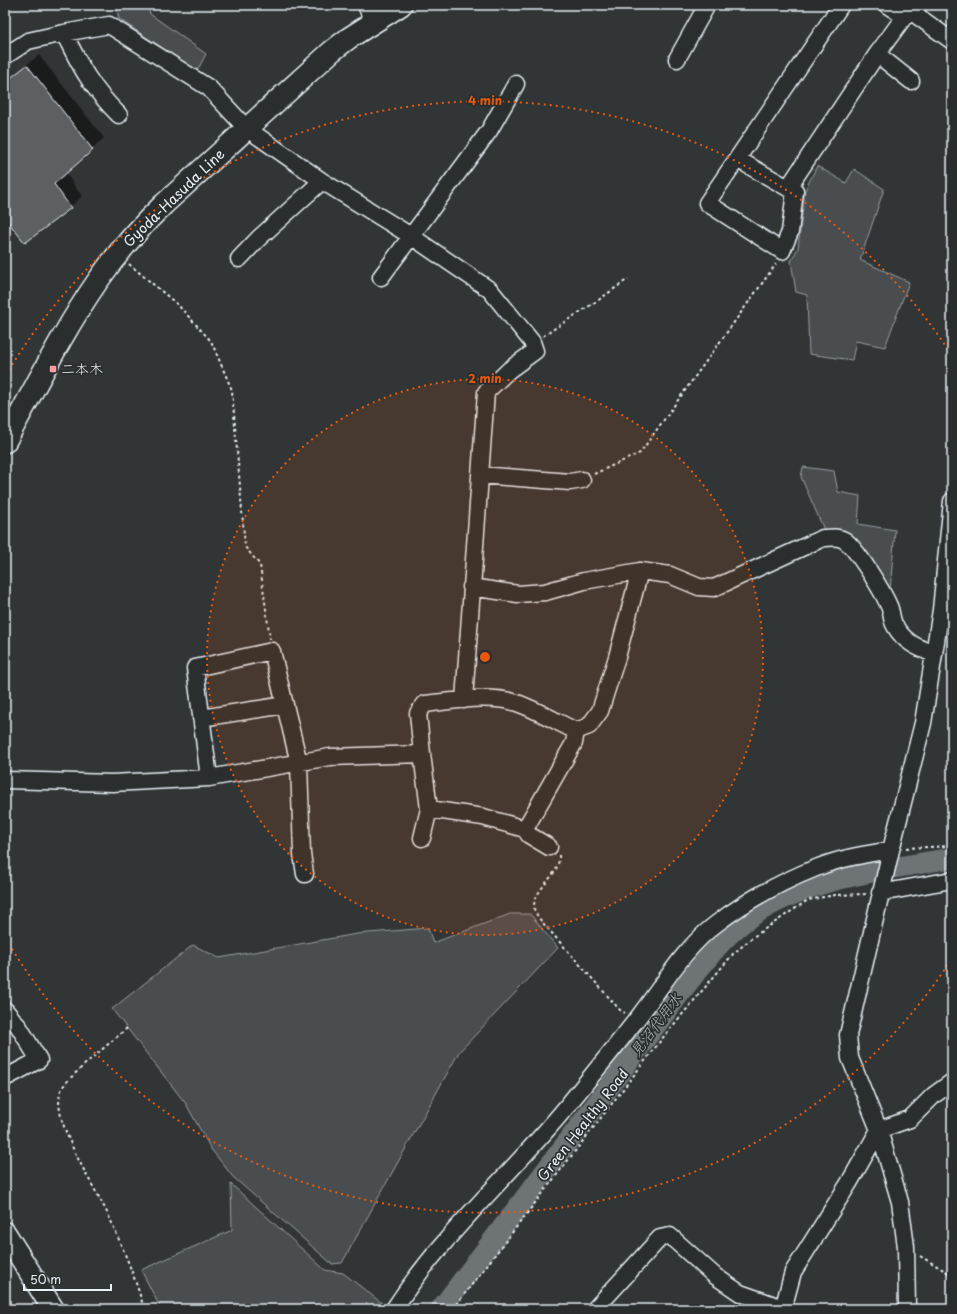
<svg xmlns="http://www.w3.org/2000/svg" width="957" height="1314" viewBox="0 0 957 1314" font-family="'Playpen Sans','Klee One',sans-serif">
<rect width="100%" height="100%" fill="#323536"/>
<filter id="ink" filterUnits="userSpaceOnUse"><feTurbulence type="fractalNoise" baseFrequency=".025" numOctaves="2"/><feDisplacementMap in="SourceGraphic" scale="8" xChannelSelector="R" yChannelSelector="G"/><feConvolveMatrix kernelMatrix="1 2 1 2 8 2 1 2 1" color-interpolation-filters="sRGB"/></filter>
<g filter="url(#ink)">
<path fill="#494d4f" stroke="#989fa4" d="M 116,5 L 147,5 L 150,14 L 206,54 L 197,71 L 119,19 Z
M 817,166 L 846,183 L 854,169 L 884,189 L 860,260 L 909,282 L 885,347 L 856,341 L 852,360 L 809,354 L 807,295 L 796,292 L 791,261 L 798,248 L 805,190 Z
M 803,467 L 834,471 L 838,492 L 860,496 L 858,524 L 895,530 L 890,591 L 859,542 L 839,533 L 825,532 L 801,477 Z
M 510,914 L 530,914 L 558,948 L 459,1052 L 342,1263 L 332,1264 L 233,1177 L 211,1149 L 186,1104 L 112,1009 L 193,945 L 219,958 L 357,934 L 428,928 L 433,943 Z
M 231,1184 L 325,1270 L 343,1273 L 383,1304 L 380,1309 L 161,1309 L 141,1270 L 232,1230 Z"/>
<path fill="#0007" d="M 39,55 L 104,138 L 65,172 L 82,196 L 70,207 L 5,216 L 5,81 Z"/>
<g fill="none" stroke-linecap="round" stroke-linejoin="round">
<path stroke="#6e7376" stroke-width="21" d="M 441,1309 L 687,984 C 706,960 726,933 752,916 C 811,877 883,870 952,858"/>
</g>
<path fill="#5c6063" stroke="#e8f1f8" d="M 27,65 L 93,150 L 54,184 L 71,208 L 25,243 L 5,218 L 5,82 Z"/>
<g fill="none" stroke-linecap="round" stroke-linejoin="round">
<g stroke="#e8f1f8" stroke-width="19">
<path id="minor" d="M 366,5 L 373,22
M 887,5 L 904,16
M 909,10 L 952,41
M 64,33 C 81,68 91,87 119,115
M 877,54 L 911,81
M 5,56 L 28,41 L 64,33 L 109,25 L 209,88 L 246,128 L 322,181 L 411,236 L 490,290 L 532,342 L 535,351 L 509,370 L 486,392 L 464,700
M 677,59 L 707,5
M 737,159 L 707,203 L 782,251 L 790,232 L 795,191 L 788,188 L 877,54 L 913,5
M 788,188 L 737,159 L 841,5
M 239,259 L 259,238 L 322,181
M 381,277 L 489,131 L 516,84
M 480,475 L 570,482 L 582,480
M 471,587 L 518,594 L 545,592 L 584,581 L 640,571 L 670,575 L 699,587 L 714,588 L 823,538 C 831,538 838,536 844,540 C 856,547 883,592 889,606 C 892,612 891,620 895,626 C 904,642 918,648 934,654
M 201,718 L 285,705
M 422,754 L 429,809 L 483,817 L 525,829 L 574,743 L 576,731 L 589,726 L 600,711 L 617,657 L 640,571
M 209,778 L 195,668 L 272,651 L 299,763 L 302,854 L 305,874
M 5,780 L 112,783 L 209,778 L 330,757 L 422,754 L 418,713 L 425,704 C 454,701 489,694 517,703 C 537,710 557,722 576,731
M 525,829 L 529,835 L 549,847
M 422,838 L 429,809
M 880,893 L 952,880
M 5,1010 L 19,1027 L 39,1060 L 5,1078
M 394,1309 C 444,1232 511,1175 568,1105 C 592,1075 617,1045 640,1015 C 664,984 684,948 716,924 C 746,901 781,882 816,868 C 840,858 866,854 891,850
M 595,1309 L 660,1238 L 670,1236 L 715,1276 L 740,1293 L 783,1308
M 783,1309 L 793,1272 L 849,1183 L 879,1130 L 910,1119 L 934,1095 L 952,1082
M 907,1309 L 906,1247 L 900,1202 L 879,1130 L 850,1058 L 848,1035 L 891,850 L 923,723 L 941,610 L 952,501"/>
</g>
<g stroke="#e8f1f8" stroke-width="24">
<path id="major" d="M 5,442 C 34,390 63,331 97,282 C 117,253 139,228 164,204 L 332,51 L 349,38 L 401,5
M 5,1233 L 53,1309"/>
</g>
<path stroke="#e8f1f8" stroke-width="2" stroke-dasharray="3 3" stroke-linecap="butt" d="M 129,264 L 178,305 L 211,341 L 232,390 L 245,547 L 260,565 L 270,639
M 543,336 L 600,299 L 628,279
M 594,474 L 640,453 L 776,264
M 906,848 L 952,846
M 559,855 C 561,876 533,888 534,908 C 535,913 539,918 542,922 L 620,1010 L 625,1013
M 127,1028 C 115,1039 65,1079 61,1090 C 49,1122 98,1190 111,1221 C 123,1249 136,1279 144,1309
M 920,1256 L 952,1275
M 453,1309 L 665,1035 L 733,954 L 753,937 L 808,900 L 835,895 L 868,894"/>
<use href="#minor" stroke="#2a2d2e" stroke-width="16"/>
<use href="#major" stroke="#2a2d2e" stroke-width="21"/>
</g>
</g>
<circle cx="485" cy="657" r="278" fill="#e8590c" fill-opacity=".12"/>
<g fill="none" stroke="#e8590c" stroke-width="2" stroke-dasharray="2 4">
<circle cx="485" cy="657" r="278"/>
<path d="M951 960A556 556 0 0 1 6 939M6 375A556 556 0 0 1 951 354"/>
</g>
<rect fill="#ff9aa2" stroke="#2a2d2e" stroke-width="1.5" x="49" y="365" width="8" height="8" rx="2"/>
<g text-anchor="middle" stroke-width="3.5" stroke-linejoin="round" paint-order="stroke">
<g font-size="14" fill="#e8f1f8" stroke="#2a2d2e">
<text transform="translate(174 198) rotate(-44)" y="5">Gyoda-Hasuda Line</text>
<text transform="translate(583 1125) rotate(-52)" y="5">Green Healthy Road</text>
</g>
<g font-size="14" fill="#e8f1f8" stroke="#2a2d2e" text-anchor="start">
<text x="61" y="374">二本木</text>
</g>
<g font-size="15" font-style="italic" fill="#b1b8be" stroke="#2a2d2e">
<text transform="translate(656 1025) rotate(-53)" y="5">見沼代用水</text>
</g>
</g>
<circle cx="485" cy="657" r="6" fill="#e8590c" stroke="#2a2d2e" stroke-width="2"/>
<g font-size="12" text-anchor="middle" font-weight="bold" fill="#e8590c" stroke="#2a2d2e" stroke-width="3.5" stroke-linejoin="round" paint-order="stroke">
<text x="485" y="105">4 min</text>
<text x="485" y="383">2 min</text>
</g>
<rect width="957" height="1314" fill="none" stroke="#2a2d2e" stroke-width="20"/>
<rect x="10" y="10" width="937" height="1294" fill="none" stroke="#e8f1f8" stroke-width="1.5" filter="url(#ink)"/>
<path d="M24 1284v6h87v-6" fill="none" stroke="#e8f1f8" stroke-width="2"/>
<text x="30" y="1284" font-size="12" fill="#e8f1f8" stroke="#2a2d2e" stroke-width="3" paint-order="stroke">50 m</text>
</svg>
